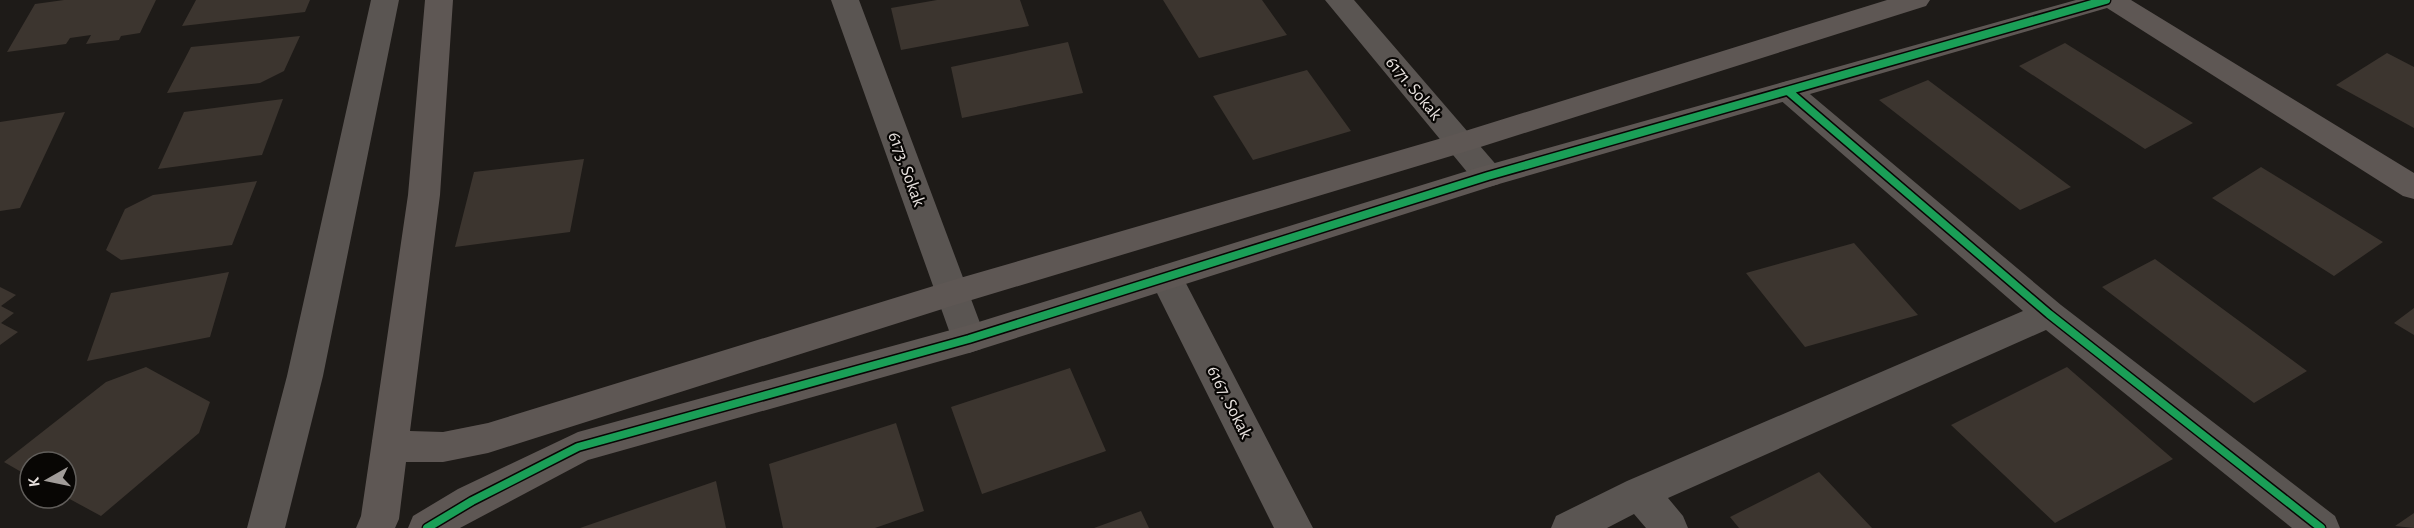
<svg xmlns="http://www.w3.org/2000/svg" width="2414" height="528" viewBox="0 0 2414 528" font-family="'Alegreya Sans',sans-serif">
<rect width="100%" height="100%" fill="#1e1b18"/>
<path fill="#3c352f" d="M 64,0 L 156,0 L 140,33 L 121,36 L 119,40 L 86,44 L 91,35 L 70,38 L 66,44 L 7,52 L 35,4 Z
M 196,0 L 310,0 L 305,12 L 182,26 Z
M 937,0 L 1020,0 L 1029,26 L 901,50 L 891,8 Z
M 1163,0 L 1262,0 L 1287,35 L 1199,58 Z
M 300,36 L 284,71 L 260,83 L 167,93 L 191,47 Z
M 1068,42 L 1083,93 L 962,118 L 951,67 Z
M 2065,43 L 2193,123 L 2145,149 L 2019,66 Z
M 2387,53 L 2414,67 L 2414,128 L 2336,85 Z
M 1307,70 L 1351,131 L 1253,160 L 1213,96 Z
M 1928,80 L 2071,187 L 2020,210 L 1879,100 Z
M 283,99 L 262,155 L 158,169 L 184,112 Z
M 65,112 L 20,208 L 0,211 L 0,122 Z
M 584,159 L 570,232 L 455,247 L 474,172 Z
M 2261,167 L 2383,242 L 2334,276 L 2212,198 Z
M 257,181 L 232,245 L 121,260 L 106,250 L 125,209 L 153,195 Z
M 1854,243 L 1918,315 L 1805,347 L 1746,273 Z
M 2155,259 L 2307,371 L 2254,403 L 2102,287 Z
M 229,272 L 210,337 L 87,361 L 111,293 Z
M 0,287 L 16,295 L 1,306 L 14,313 L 1,323 L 18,332 L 0,345 Z
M 2414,308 L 2414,335 L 2394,323 Z
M 146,367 L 210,402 L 199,433 L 101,516 L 66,497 L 66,462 L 30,462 L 30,477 L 4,462 L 106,382 Z
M 2067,367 L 2173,459 L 2055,523 L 1951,425 Z
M 1070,368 L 1106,451 L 982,494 L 951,407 Z
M 896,423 L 924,511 L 875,528 L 783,528 L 769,464 Z
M 1819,472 L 1872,528 L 1739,528 L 1730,517 Z
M 716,481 L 726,528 L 580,528 Z
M 1141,511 L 1149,528 L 1094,528 Z
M 2414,513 L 2414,528 L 2395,526 Z"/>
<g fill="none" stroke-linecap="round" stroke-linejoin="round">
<path fill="#5a5552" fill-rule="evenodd" d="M 371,0 L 399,0 L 323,376 L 285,528 L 247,528 L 287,376 Z
M 831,0 L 859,0 L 986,339 L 981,349 L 969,353 L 957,349 L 952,339 Z
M 1325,0 L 1354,0 L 1499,168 L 1504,176 L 1499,184 L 1488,187 L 1477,184 Z
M 1788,81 L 1798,84 L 2061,305 L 2335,516 L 2340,528 L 2292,528 L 2046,330 L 1668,498 L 1683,516 L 1688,528 L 1646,528 L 1634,514 L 1607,528 L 1551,528 L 1556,516 L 1627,481 L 2023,311 L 1778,98 L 1773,91 L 1778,84 Z
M 1166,265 L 1178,268 L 1313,528 L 1274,528 L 1149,277 L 1154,268 Z"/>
<path fill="#5e5754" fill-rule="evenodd" d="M 425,0 L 453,0 L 440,195 L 410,431 L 443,432 L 488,423 L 953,280 L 1449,136 L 1887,0 L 1930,0 L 1926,6 L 1471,150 L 955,305 L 488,453 L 443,462 L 406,462 L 399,519 L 395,528 L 356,528 L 361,516 L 408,195 Z
M 2076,0 L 2131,0 L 2414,173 L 2414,199 L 2403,196 L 2107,8 L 1499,184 L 969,353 L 588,460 L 460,528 L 408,528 L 413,516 L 458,489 L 578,432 L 969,325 L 1477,168 Z"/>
<g stroke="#080604" stroke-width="11">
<path id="cycleway" d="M 1788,91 L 2049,314 L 2321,528
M 427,528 L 472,501 L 578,447 L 969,339 L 1488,176 L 2106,0"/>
</g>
<use href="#cycleway" stroke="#1a9f57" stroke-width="8"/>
</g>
<g text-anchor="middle" stroke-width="4.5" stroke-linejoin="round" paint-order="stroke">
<g font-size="18" fill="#e7e1de" stroke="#080604">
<text transform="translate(1414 88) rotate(50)" y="6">6171. Sokak</text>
<text transform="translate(907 169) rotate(70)" y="6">6173. Sokak</text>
<text transform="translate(1230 402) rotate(63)" y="6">6167. Sokak</text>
</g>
</g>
<g transform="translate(48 480) rotate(261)"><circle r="28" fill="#080604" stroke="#615e5b" stroke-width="1.5"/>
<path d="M0-4.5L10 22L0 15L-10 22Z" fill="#a19c99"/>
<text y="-9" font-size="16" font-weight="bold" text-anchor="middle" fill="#e7e1de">K</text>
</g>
</svg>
